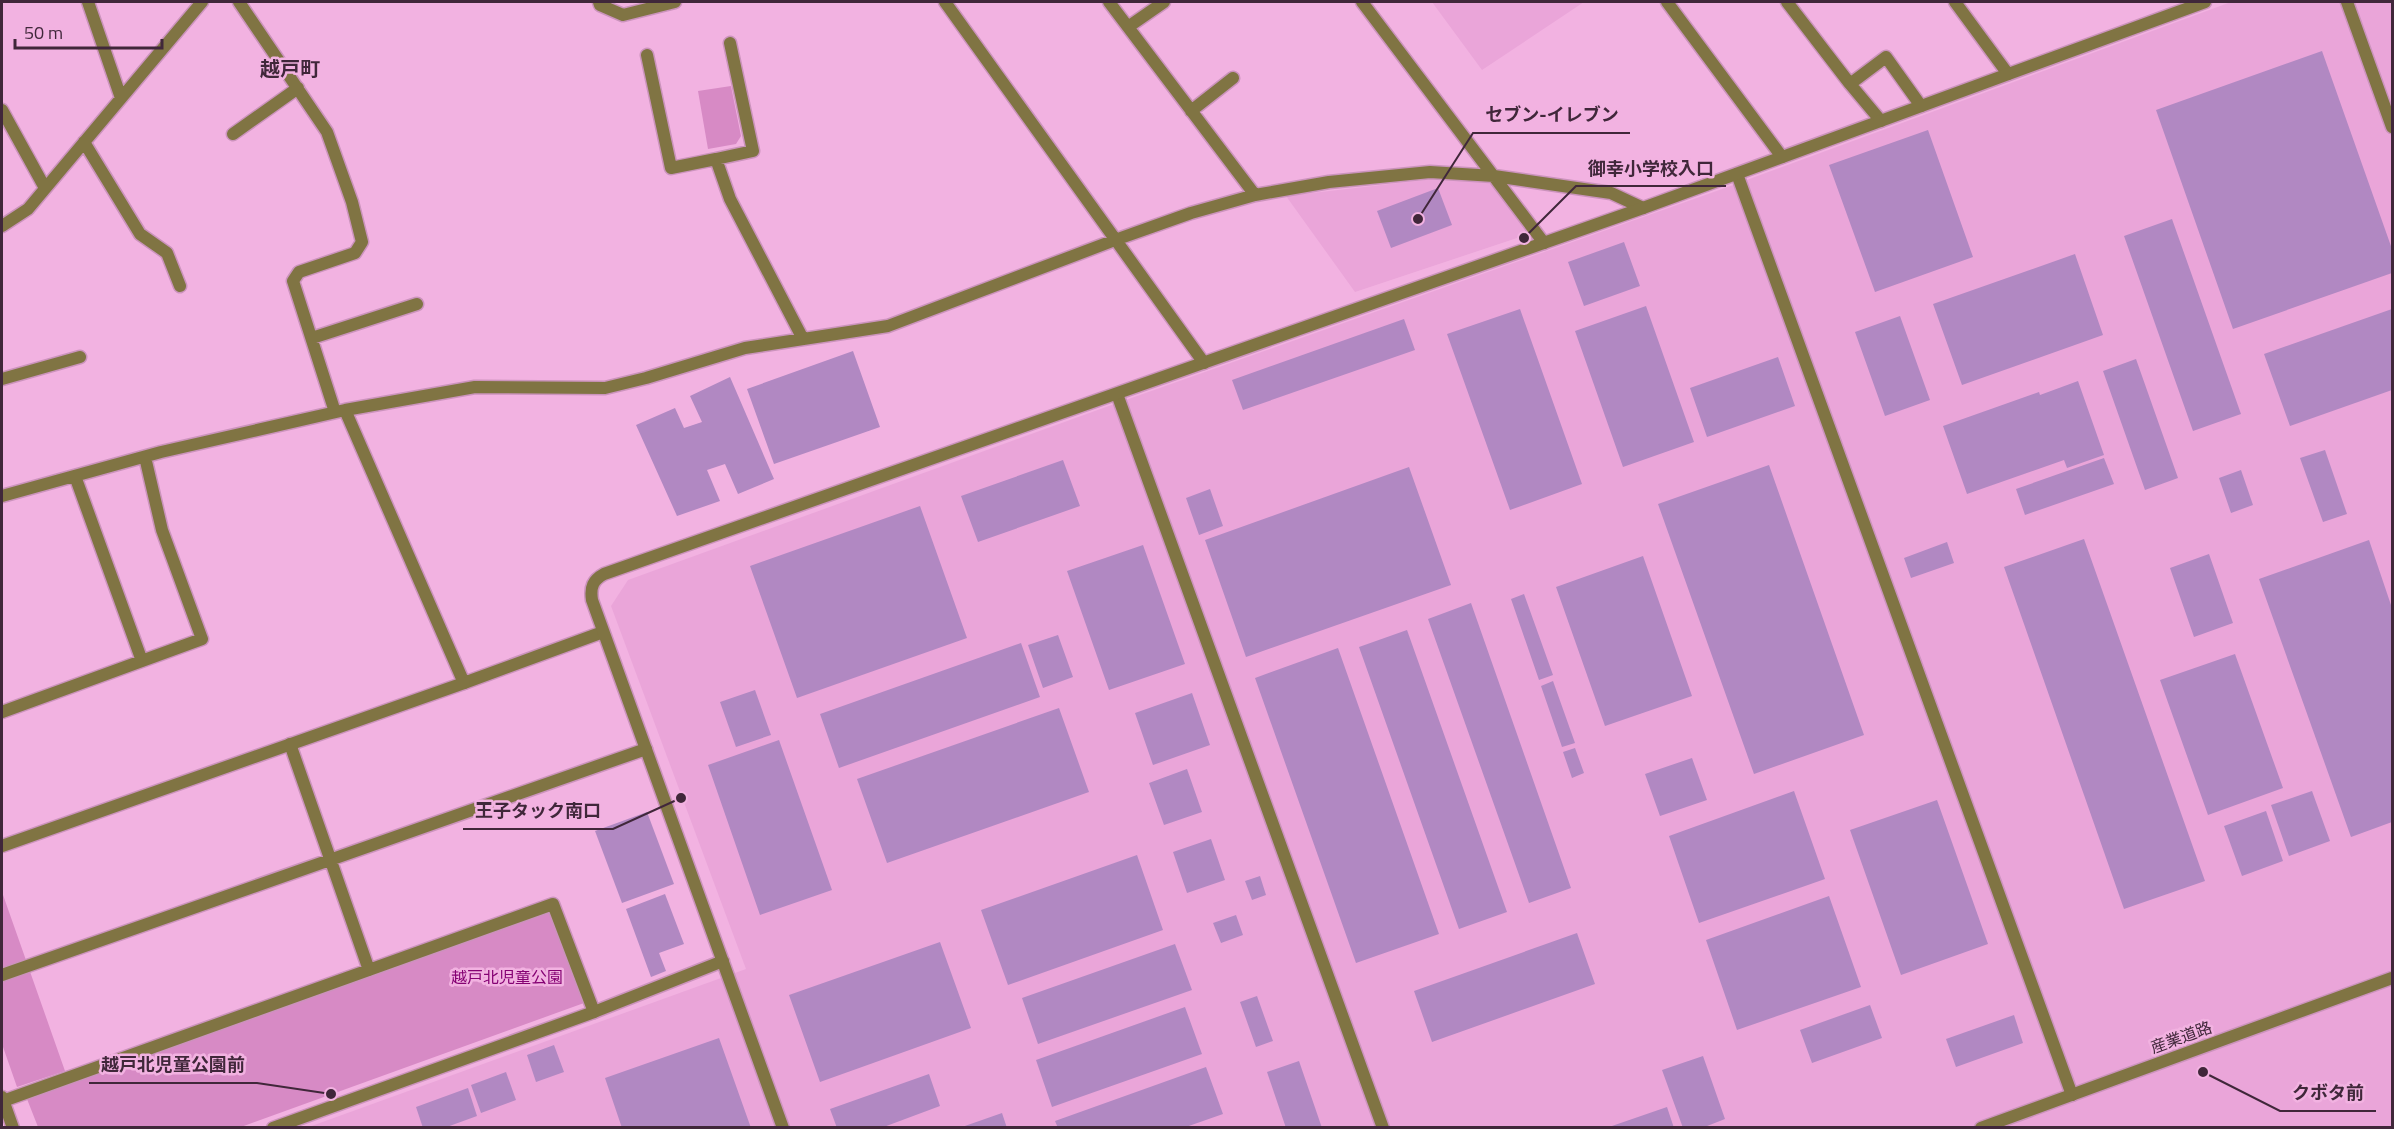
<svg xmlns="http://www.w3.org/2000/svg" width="2394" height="1129" viewBox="0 0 2394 1129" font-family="'Titillium Web','Noto Sans JP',sans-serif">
<rect width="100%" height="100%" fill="#f2b2e1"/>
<path fill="#eaa5d9" d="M 1432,2 L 1584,2 L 1482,70 Z
M 2231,2 L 2392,2 L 2392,1127 L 306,1128 L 746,969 L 611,606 L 628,580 L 1106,407 L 1725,188 Z
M 1433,179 L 1490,183 L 1532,233 L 1355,292 L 1286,196 Z"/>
<path fill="#d78ac5" d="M 731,86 L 741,136 L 736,144 L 708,149 L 698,91 Z
M 2,892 L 65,1071 L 17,1087 L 2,1044 Z
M 551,908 L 584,1003 L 241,1127 L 38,1127 L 27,1099 Z"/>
<path fill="#b188c2" d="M 2322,51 L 2392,249 L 2392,273 L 2233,329 L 2156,110 Z
M 1928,130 L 1973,257 L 1875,292 L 1829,165 Z
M 1438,188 L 1452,225 L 1391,248 L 1377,211 Z
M 2172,219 L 2241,414 L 2193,431 L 2124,236 Z
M 1624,242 L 1640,286 L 1584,306 L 1568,262 Z
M 2075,254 L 2103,335 L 1962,385 L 1933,304 Z
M 1646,306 L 1694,442 L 1623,467 L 1575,331 Z
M 1520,309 L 1582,484 L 1510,510 L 1447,334 Z
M 2392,309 L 2392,390 L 2290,426 L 2264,354 Z
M 1900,316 L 1930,400 L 1885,416 L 1855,332 Z
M 1404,319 L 1415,350 L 1243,410 L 1232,380 Z
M 853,351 L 880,427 L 774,464 L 747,389 Z
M 1778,357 L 1795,406 L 1707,437 L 1690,388 Z
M 2136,359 L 2178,478 L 2145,490 L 2103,371 Z
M 730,377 L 774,479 L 738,494 L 725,464 L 707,470 L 720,501 L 677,516 L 636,425 L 675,408 L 684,428 L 702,422 L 690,396 Z
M 2078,381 L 2104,455 L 2067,468 L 2064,460 L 1967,494 L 1943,426 L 2039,392 L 2040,395 Z
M 2325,450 L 2347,514 L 2323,522 L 2300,458 Z
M 2104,458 L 2114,484 L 2025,515 L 2016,489 Z
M 1063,460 L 1080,506 L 978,542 L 961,496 Z
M 1769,465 L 1864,735 L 1754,774 L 1658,504 Z
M 1409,467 L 1451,585 L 1246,657 L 1205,540 Z
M 2241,470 L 2253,505 L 2231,513 L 2219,478 Z
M 1210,489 L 1223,526 L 1199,535 L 1186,498 Z
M 920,506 L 967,638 L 797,698 L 750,566 Z
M 2084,539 L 2205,881 L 2124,909 L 2004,567 Z
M 2369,540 L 2392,608 L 2392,822 L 2351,837 L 2259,579 Z
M 1947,542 L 1954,563 L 1911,578 L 1904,558 Z
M 1143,545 L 1185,664 L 1109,690 L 1067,571 Z
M 2209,554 L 2233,623 L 2194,637 L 2170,568 Z
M 1643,556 L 1692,696 L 1605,726 L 1556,587 Z
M 1524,594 L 1553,675 L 1539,680 L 1511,599 Z
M 1471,603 L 1571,888 L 1529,903 L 1428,619 Z
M 1407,630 L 1507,912 L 1459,929 L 1359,647 Z
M 1058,635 L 1073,677 L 1043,688 L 1028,645 Z
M 1021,643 L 1040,697 L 839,768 L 820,714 Z
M 1338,648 L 1439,934 L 1356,963 L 1255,678 Z
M 2235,654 L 2283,788 L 2208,815 L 2160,680 Z
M 1553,681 L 1575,743 L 1562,747 L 1541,686 Z
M 755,690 L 771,735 L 736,747 L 720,702 Z
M 1192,693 L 1210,745 L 1153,765 L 1135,713 Z
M 1059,708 L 1089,792 L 887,863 L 857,779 Z
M 779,740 L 832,890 L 760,915 L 708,765 Z
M 1575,748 L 1584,773 L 1572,778 L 1563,752 Z
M 1692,758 L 1707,800 L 1660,816 L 1645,774 Z
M 1187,769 L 1202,812 L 1164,825 L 1149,783 Z
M 1794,791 L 1825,879 L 1699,923 L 1669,836 Z
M 2312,791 L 2330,841 L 2289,856 L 2271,805 Z
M 1937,800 L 1988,944 L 1901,975 L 1850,830 Z
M 2266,811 L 2283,861 L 2242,876 L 2224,826 Z
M 647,812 L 674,884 L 622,903 L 595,831 Z
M 1211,839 L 1225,880 L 1187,893 L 1173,852 Z
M 1137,855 L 1163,930 L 1008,985 L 981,910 Z
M 1260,876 L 1266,895 L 1252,900 L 1245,881 Z
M 665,894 L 684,944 L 659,953 L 666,971 L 651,977 L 626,909 Z
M 1829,896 L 1861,987 L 1737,1030 L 1706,940 Z
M 1236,915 L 1243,935 L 1221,943 L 1213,923 Z
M 1577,933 L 1595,984 L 1432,1042 L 1414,991 Z
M 940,942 L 971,1028 L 820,1082 L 789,995 Z
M 1175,944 L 1192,990 L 1038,1044 L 1022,998 Z
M 1257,996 L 1273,1041 L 1256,1047 L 1240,1002 Z
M 1870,1005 L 1882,1038 L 1812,1063 L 1800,1030 Z
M 1185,1007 L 1202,1054 L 1052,1107 L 1036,1060 Z
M 2014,1015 L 2023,1043 L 1956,1067 L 1946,1039 Z
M 719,1038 L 751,1128 L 622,1128 L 605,1078 Z
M 554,1045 L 564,1072 L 536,1082 L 527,1055 Z
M 1703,1056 L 1725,1119 L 1702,1128 L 1683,1128 L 1662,1070 Z
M 1299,1061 L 1322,1128 L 1286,1128 L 1267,1072 Z
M 1206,1067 L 1223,1114 L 1183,1128 L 1058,1128 L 1055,1121 Z
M 506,1072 L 516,1100 L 481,1113 L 471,1085 Z
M 929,1074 L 940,1106 L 881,1128 L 837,1128 L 830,1109 Z
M 468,1088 L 477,1116 L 444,1128 L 423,1128 L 416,1107 Z
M 1667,1107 L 1674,1128 L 1609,1128 L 1609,1127 Z
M 1002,1113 L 1007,1128 L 962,1128 L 962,1127 Z"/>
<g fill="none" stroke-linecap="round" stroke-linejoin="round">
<g stroke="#cb93bc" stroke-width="15">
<path id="minor" d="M 88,2 L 121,98
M 239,2 L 327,132 L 352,202 L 362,242 L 355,253 L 299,272 L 293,281 L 335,412
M 599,2 L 600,5 L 623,15 L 675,2
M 945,2 L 1204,363
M 1109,2 L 1255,195
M 1362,2 L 1544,243
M 1667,2 L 1782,157
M 1787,2 L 1850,84 L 1881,121
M 1955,2 L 2008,74
M 1128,27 L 1164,2
M 730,43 L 753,151 L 716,159 L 730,199 L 803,339
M 647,55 L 671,168 L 716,159
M 1850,84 L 1886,57 L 1921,106
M 2,110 L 45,188
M 1191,111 L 1233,78
M 233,134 L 298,88
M 84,142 L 140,234 L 167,253 L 180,286
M 1737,174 L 2072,1095
M 2,226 L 28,209 L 202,2
M 312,338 L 417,304
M 2,379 L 80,357
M 1117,394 L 1383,1128
M 345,410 L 464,683 L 603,632
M 75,476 L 142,661
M 2,496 L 161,452 L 345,410 L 475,387 L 605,388 L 646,378 L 745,348 L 888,326 L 1115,240 L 1191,213 L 1255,195 L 1329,182 L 1430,172 L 1494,176 L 1611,193 L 1643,208
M 2,712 L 202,639 L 162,530 L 145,457
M 290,744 L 369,970
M 2,975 L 646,749
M 3,1101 L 553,904 L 594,1012"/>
</g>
<g stroke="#cb93bc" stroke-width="15">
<path id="tertiary" d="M 2347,2 L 2392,127
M 2,846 L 464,683
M 2,1097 L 13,1128
M 273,1128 L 594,1012 L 723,961
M 783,1128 L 592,600 C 590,587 593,580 604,574 L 1643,208 L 2205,2
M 1981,1128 L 2392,978"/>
</g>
<use href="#minor" stroke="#807443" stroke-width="12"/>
<use href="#tertiary" stroke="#807443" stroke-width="12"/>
</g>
<g text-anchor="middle" stroke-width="5" stroke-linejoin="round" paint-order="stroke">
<g font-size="16" fill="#850273" stroke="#f2b2e1">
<text x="507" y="983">越戸北児童公園</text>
</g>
<g font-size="16" fill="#40273a" stroke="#f2b2e1">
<text transform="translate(2181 1037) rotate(-20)" y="6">産業道路</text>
</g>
<g font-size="20" font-weight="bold" fill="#40273a" stroke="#f2b2e1">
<text x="290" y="76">越戸町</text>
</g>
</g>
<path fill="none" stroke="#40273a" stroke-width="2" d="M1418 219L1473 133H1630M1524 238L1576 186H1726M681 798L613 829H463M331 1094L257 1083H89M2203 1072L2280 1111H2376"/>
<g fill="#40273a" stroke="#f2b2e1" stroke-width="2">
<circle cx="1418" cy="219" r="6"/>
<circle cx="1524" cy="238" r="6"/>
<circle cx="681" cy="798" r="6"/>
<circle cx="331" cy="1094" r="6"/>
<circle cx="2203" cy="1072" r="6"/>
</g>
<g font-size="18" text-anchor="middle" font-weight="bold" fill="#40273a" stroke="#f2b2e1" stroke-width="5" stroke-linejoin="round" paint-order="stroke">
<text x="1552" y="121">セブン-イレブン</text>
<text x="1651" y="175">御幸小学校入口</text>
<text x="538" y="817">王子タック南口</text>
<text x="173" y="1071">越戸北児童公園前</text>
<text x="2328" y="1099">クボタ前</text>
</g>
<rect width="2394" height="1129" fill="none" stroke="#40273a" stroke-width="6"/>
<path d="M15 39v9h147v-9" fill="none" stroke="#40273a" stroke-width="3"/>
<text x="24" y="39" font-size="18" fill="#40273a" stroke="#f2b2e1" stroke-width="4.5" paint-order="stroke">50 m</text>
</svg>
